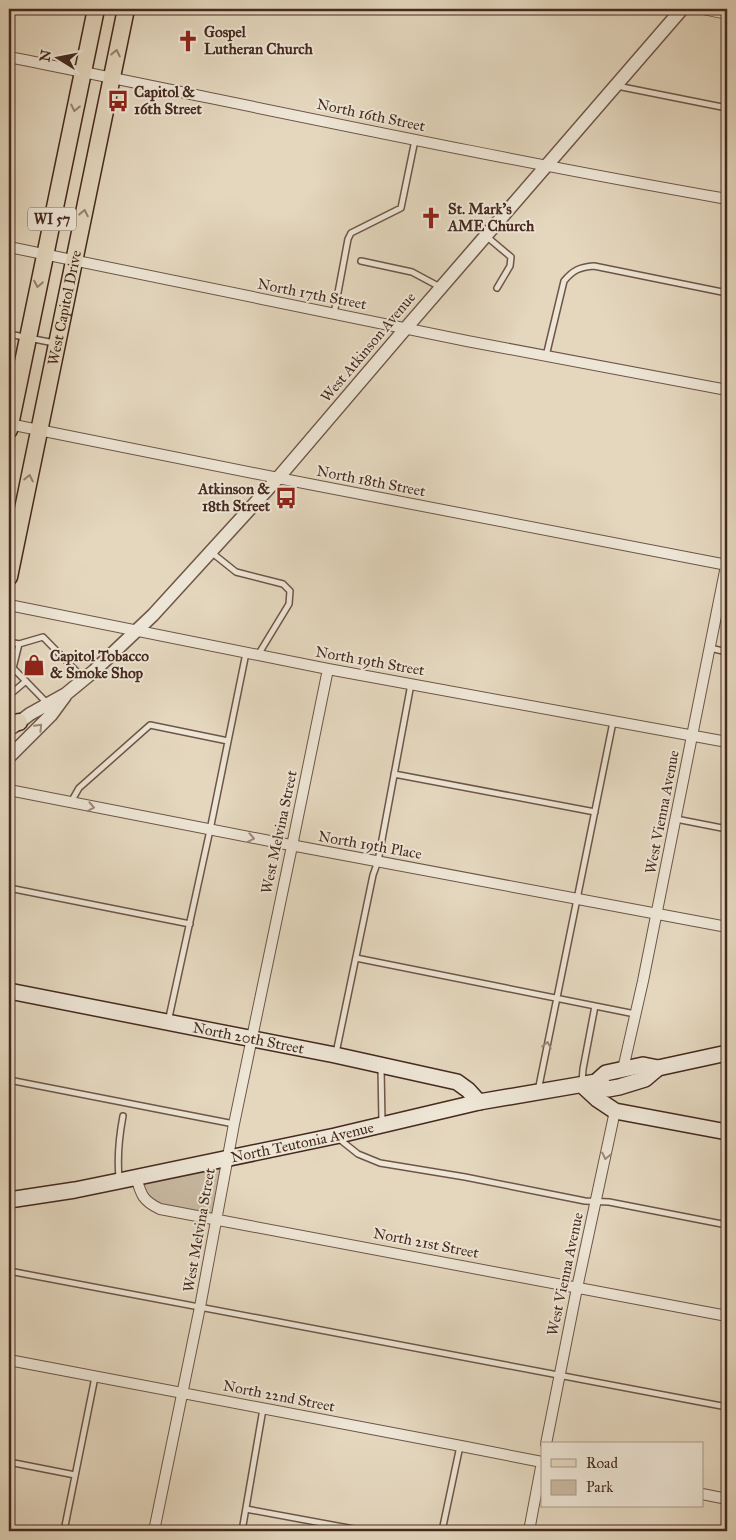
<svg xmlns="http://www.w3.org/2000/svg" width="736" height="1540" viewBox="0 0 736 1540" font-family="'IM FELL Great Primer',serif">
<rect width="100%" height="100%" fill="#e4d7be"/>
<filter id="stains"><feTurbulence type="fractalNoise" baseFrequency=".004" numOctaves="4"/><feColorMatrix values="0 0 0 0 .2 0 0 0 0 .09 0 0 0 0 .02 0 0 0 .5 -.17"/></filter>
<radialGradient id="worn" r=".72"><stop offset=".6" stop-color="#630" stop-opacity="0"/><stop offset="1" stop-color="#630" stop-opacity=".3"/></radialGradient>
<path fill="#c9baa3" stroke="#887261" d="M 227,1158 L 217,1219 L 150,1204 L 136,1177 Z"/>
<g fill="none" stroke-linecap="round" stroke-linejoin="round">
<g stroke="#6e5547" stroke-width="8">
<path id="service" d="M 617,86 L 727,108
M 486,236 L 511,257 L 510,266 L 497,288
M 361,261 L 412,272 L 440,287
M 334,314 L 348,239 L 351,233 L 401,208 L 415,140
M 9,334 L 54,343
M 546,356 L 564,281 C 573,270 580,267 594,266 L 727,293
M 9,510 L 20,512
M 211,552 L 236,572 L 283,584 L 290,591 L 289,604 L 258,655
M 9,642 L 19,644 L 43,637 L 84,679
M 19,644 L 13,668 L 48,704
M 710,648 L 727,652
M 9,692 L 13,692 L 26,681
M 394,774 L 595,812
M 71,802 L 79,788 L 150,725 L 228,741
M 676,819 L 727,829
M 9,888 L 190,924
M 356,958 L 635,1014
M 168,1022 L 210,830 L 246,653
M 336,1053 L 373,875 L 378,861 L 411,684
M 381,1068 L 382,1122
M 9,1080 L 234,1124
M 582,1082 L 583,1069 L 595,1006
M 538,1091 L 613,722
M 338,1138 L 358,1154 L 380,1163 L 465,1177 L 585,1201 L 609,1202 L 727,1225
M 119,1178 C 117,1156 119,1137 123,1116
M 9,1271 L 727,1407
M 9,1462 L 75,1475
M 246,1509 L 365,1531
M 64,1531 L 95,1377
M 242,1531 L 263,1409
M 442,1531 L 460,1446"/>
</g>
<g stroke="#6e5547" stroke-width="12">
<path id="minor" d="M 703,9 L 727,14
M 9,57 C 248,105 487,157 727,199
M 9,247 L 467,341 L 727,390
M 9,424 L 278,478 L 727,565
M 9,605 L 328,669 L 727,742
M 9,790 L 280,843 L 727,927
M 623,1069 L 643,981 L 727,561
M 136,1177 C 141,1195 143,1201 160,1209 L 727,1316
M 9,1360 L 461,1446 L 542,1462
M 546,1444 L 577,1288 L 615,1111
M 702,1494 L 727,1499
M 154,1531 L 200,1307 L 234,1124 L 292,846 L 328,669
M 529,1531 L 542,1462"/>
</g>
<g stroke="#6e5547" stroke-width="15">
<path id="tertiary" d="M 13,727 L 30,714 L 66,694 L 94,671 L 153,615 L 278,478 L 406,328 L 682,9
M 9,757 L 51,715 L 65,696"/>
</g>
<g stroke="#462a1f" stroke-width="18">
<g id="secondary">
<path id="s1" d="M 9,991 L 335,1055 L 457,1082 L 468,1090 L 479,1102"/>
<path d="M 596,1082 L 608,1089 L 619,1087 L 645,1079 L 658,1068"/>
<path d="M 582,1085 L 597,1099 L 615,1111 L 727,1132"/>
<path id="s2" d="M 9,1200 L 75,1190 L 119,1181 L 335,1136 L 479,1102 L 596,1082 L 606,1073 L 643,1065 L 658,1068 L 727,1053"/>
</g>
</g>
<g stroke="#462a1f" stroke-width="19">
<g id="primary">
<path d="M 9,430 L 96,9"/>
<path id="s3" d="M 9,577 L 126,9"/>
<path d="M 9,724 L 19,722"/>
</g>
</g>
<use href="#service" stroke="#ede5d5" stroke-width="5"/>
<use href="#minor" stroke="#ede5d5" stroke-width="10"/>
<use href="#tertiary" stroke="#ede5d5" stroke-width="12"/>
<use href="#secondary" stroke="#ede5d5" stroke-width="15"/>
<use href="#primary" stroke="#e4d7be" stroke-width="16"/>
</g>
<defs><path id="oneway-chevron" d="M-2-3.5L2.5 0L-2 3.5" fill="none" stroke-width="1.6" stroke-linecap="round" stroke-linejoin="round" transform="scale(1.25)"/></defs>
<g stroke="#95806e">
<use href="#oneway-chevron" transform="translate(116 53) rotate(-78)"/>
<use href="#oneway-chevron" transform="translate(75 108) rotate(102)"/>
<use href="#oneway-chevron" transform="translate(84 213) rotate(-79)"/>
<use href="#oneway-chevron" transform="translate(38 284) rotate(101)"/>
<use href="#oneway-chevron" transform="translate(29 478) rotate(-78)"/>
</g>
<g stroke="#9a887a">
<use href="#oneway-chevron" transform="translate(39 727) rotate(-46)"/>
<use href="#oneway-chevron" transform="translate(91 807) rotate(11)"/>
<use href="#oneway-chevron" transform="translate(251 838) rotate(11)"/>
<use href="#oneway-chevron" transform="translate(547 1045) rotate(-78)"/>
<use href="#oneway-chevron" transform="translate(606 1156) rotate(102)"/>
</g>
<defs>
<g id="church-bare" transform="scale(1.725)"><path d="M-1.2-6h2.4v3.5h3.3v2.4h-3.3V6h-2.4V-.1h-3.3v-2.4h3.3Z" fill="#8f2418" stroke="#ede5d5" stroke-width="2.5" paint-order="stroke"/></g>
<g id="bus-bare" transform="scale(1.725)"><path d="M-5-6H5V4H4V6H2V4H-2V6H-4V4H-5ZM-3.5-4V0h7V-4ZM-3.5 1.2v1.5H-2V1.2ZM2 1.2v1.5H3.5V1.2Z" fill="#8f2418" stroke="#ede5d5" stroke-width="2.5" paint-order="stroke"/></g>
<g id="shop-bare" transform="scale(1.725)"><path d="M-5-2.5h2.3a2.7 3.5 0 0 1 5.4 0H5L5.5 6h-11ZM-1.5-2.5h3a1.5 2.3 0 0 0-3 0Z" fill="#8f2418" stroke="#ede5d5" stroke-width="2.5" paint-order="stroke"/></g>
</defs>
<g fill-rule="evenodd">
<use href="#church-bare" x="188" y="41"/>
<use href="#bus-bare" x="118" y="101"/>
<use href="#church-bare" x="431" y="218"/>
<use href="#bus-bare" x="286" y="498"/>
<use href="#shop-bare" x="34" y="665"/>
</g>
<g text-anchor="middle" stroke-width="4" stroke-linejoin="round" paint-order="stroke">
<rect fill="#ede5d5" stroke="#786256" stroke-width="1" x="28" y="207.5" width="48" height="23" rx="4"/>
<g font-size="14" font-weight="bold" fill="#462a1f">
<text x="52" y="224">WI 57</text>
</g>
<g font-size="15" font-weight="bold" fill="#462a1f" stroke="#ede5d5" text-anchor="start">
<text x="204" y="37">Gospel<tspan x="204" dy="17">Lutheran Church</tspan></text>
<text x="134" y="97">Capitol &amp;<tspan x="134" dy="17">16th Street</tspan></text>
<text x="448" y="214">St. Mark's<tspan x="448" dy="17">AME Church</tspan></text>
<text x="270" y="494" text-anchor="end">Atkinson &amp;<tspan x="270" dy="17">18th Street</tspan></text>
<text x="50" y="661">Capitol Tobacco<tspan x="50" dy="17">&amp; Smoke Shop</tspan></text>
</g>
<g font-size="15" fill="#462a1f" stroke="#ede5d5">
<text transform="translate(371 115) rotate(12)" y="5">North 16th Street</text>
<text transform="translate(312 294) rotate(11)" y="5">North 17th Street</text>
<text dy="5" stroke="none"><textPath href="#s3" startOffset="275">West Capitol Drive</textPath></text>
<text transform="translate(368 347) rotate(-50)" y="5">West Atkinson Avenue</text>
<text transform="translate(371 481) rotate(11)" y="5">North 18th Street</text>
<text transform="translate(370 661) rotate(10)" y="5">North 19th Street</text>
<text transform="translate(662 812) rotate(-79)" y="5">West Vienna Avenue</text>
<text transform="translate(279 832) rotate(-78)" y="5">West Melvina Street</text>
<text transform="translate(370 845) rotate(10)" y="5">North 19th Place</text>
<text dy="5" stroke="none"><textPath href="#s1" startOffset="244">North 20th Street</textPath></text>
<text dy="5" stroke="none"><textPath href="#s2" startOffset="299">North Teutonia Avenue</textPath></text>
<text transform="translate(199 1230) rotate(-80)" y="5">West Melvina Street</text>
<text transform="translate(426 1243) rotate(11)" y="5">North 21st Street</text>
<text transform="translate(565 1274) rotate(-78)" y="5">West Vienna Avenue</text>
<text transform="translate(279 1396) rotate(11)" y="5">North 22nd Street</text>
</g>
</g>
<rect width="736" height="1540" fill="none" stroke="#e4d7be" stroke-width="30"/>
<rect x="10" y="10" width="716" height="1520" fill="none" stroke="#462a1f" stroke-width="2.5"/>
<rect x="15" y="15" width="706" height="1510" fill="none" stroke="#462a1f"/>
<rect x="541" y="1442" width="162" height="65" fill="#ede5d5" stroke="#aa9a8c"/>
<rect x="551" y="1459" width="25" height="8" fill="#e4d7be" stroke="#aa9a8c"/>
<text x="586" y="1468" font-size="15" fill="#462a1f">Road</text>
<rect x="551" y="1480" width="25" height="15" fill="#c9baa3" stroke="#aa9a8c"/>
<text x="586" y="1492" font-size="15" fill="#462a1f">Park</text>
<g transform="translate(58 58) rotate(280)" stroke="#ede5d5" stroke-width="4" paint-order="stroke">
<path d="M0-4L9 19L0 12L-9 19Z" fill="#462a1f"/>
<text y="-8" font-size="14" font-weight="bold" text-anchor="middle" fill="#462a1f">N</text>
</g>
<rect width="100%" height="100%" filter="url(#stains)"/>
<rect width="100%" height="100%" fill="url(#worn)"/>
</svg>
